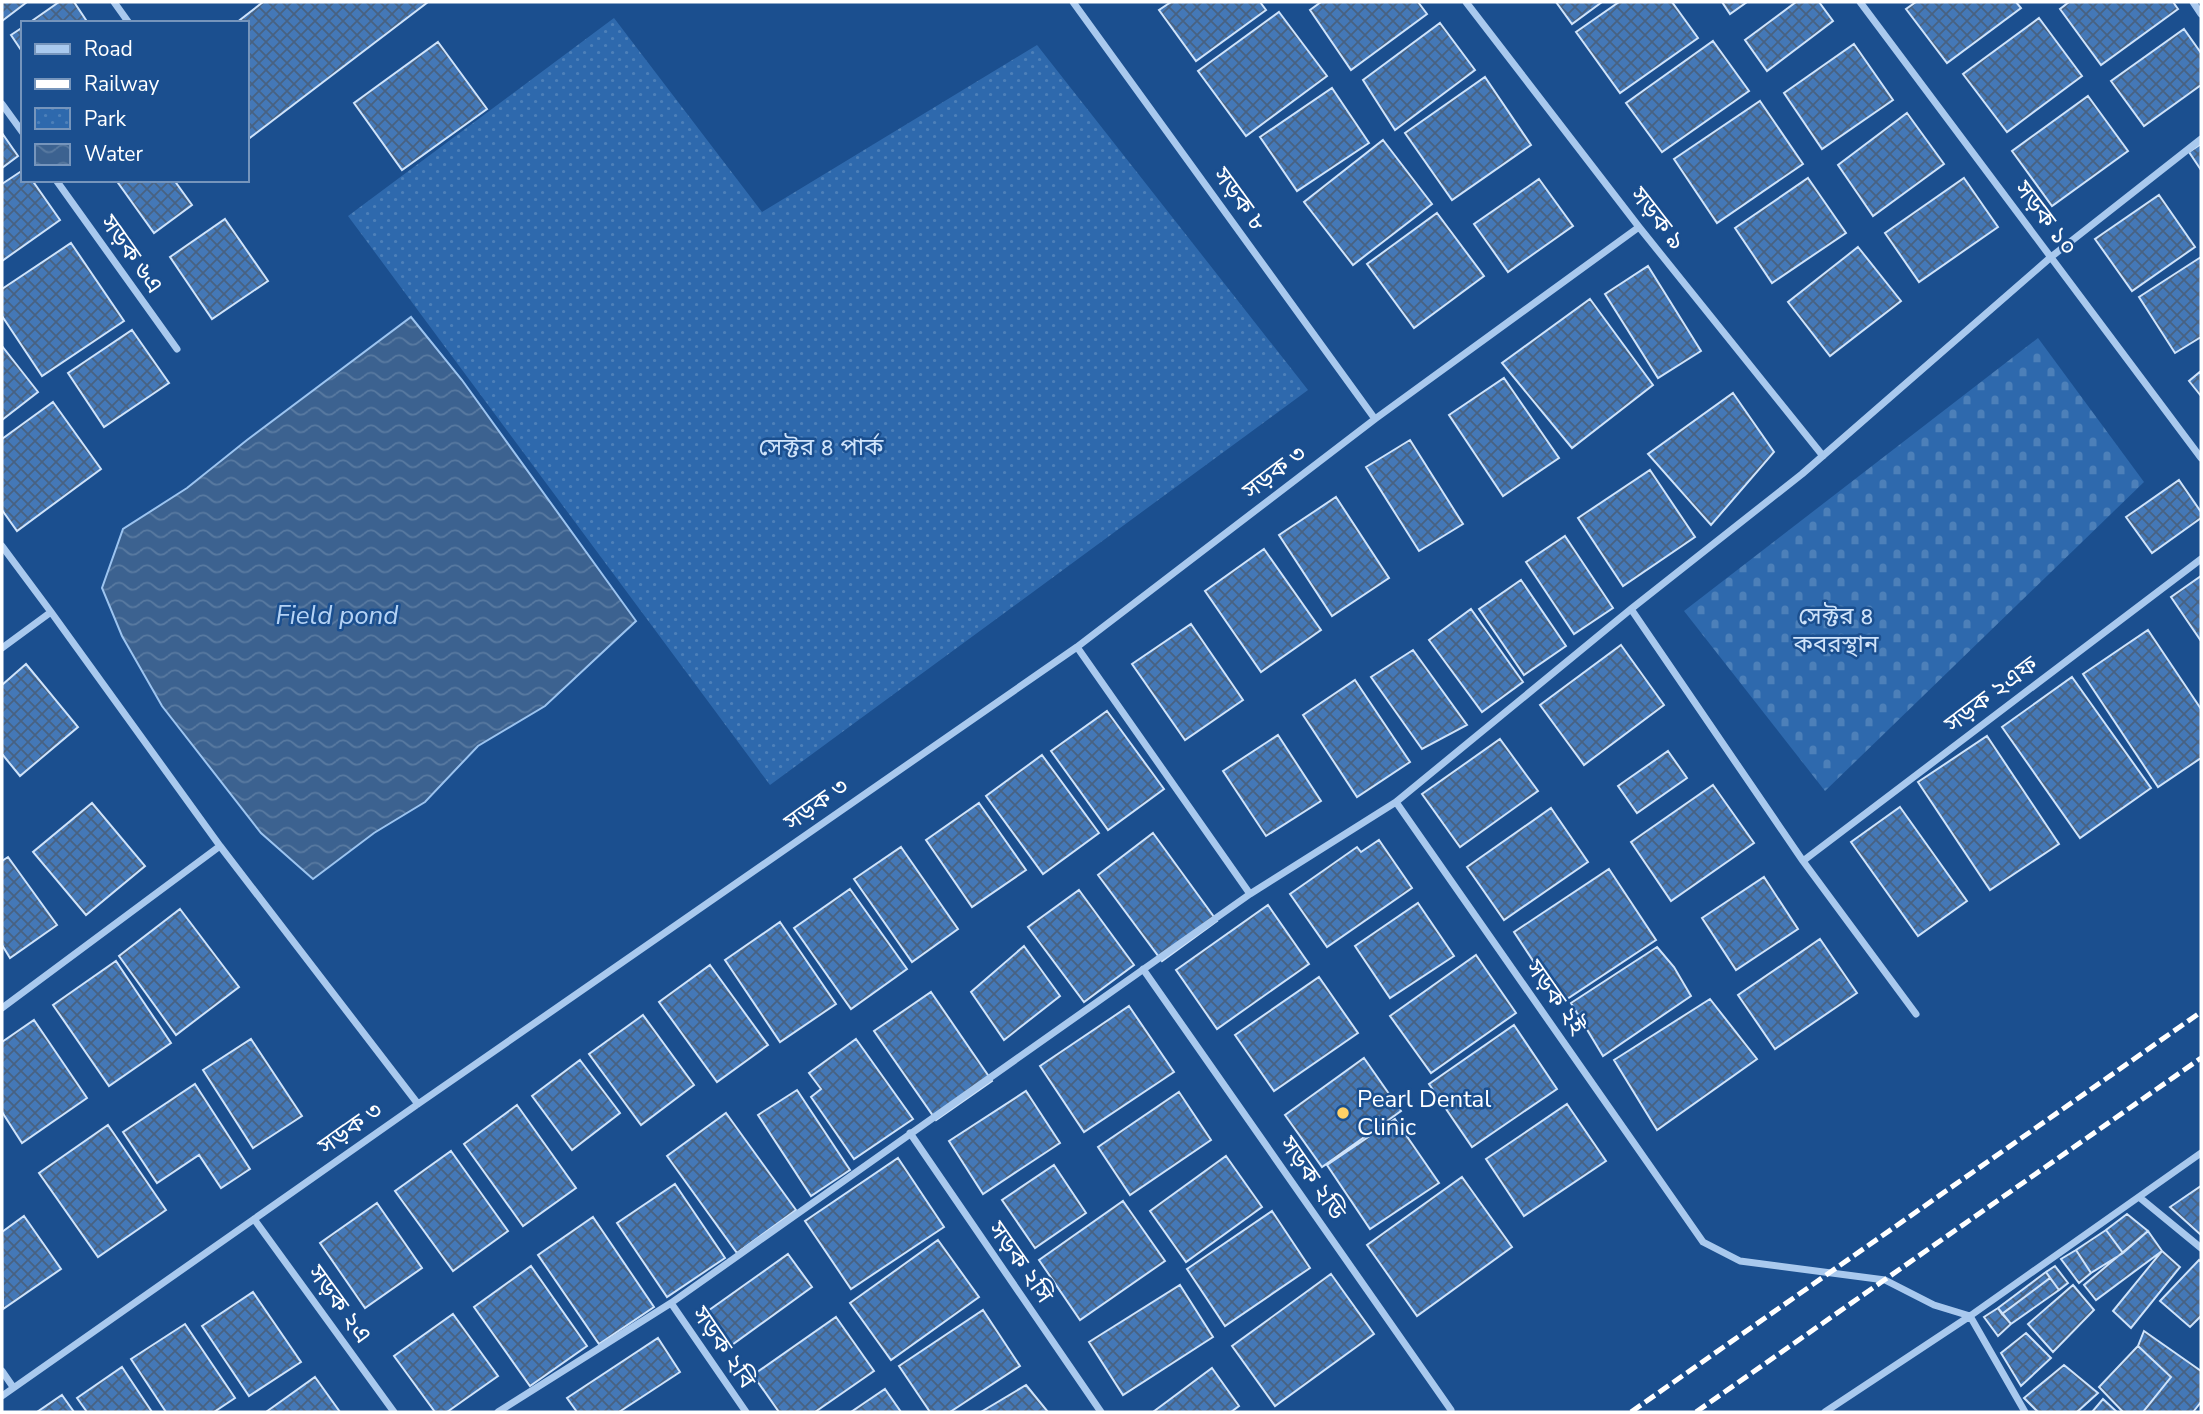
<svg xmlns="http://www.w3.org/2000/svg" width="2203" height="1414" viewBox="0 0 2203 1414" font-family="'Nunito Sans','Noto Sans Bengali',sans-serif">
<defs>
<pattern id="cemetery-stones" width="16" height="16" patternUnits="userSpaceOnUse" patternTransform="scale(1.75)"><rect width="16" height="16" fill="#2e69ad"/><path d="M2 7V4a2 2 0 0 1 4 0v3zM10 15v-3a2 2 0 0 1 4 0v3z" fill="#4d80b9"/></pattern>
<pattern id="park-dots" width="8" height="8" patternUnits="userSpaceOnUse" patternTransform="scale(1.75)"><rect width="8" height="8" fill="#2e69ad"/><path d="M2 2h.1M6 6h.1" fill="none" stroke="#4d80b9" stroke-width="1.8" stroke-linecap="round"/></pattern>
<pattern id="water-waves" width="16" height="10" patternUnits="userSpaceOnUse" patternTransform="scale(1.75)"><rect width="16" height="10" fill="#3c6290"/><path d="M0 5q4-4 8 0t8 0" fill="none" stroke="#597aa1"/></pattern>
<pattern id="building-cross-hatch" width="8" height="8" patternUnits="userSpaceOnUse" patternTransform="scale(1.75)"><rect width="8" height="8" fill="#4478b7"/><path d="M0 0l8 8M0 8l8-8" fill="none" stroke="#486282"/></pattern>
</defs>
<rect width="100%" height="100%" fill="#1b4f8f"/>
<path fill="url(#cemetery-stones)" d="M 2038,338 L 2144,482 L 1825,791 L 1684,611 Z"/>
<path fill="url(#park-dots)" d="M 614,18 L 762,212 L 1037,45 L 1308,390 L 770,785 L 348,216 Z"/>
<path fill="url(#water-waves)" stroke="#9cc4f0" stroke-width="2" d="M 411,317 L 462,380 L 636,621 L 545,706 L 478,746 L 425,802 L 374,833 L 313,879 L 261,833 L 162,706 L 122,636 L 102,588 L 123,529 L 187,488 L 247,440 Z"/>
<path fill="url(#building-cross-hatch)" stroke="#cfe3fa" stroke-width="2" d="M 2,2 L 27,2 L 2,21 Z
M 59,2 L 74,2 L 88,23 L 29,23 Z
M 263,2 L 428,2 L 247,140 L 247,23 L 236,23 Z
M 1171,2 L 1260,2 L 1266,10 L 1196,61 L 1159,10 Z
M 1321,2 L 1418,2 L 1427,14 L 1351,70 L 1310,10 Z
M 1556,2 L 1602,2 L 1572,24 Z
M 1619,2 L 1672,2 L 1698,38 L 1620,93 L 1576,32 Z
M 1722,2 L 1747,2 L 1730,14 Z
M 1796,2 L 1819,2 L 1833,21 L 1767,71 L 1745,40 Z
M 1916,2 L 2016,2 L 2021,8 L 1947,63 L 1906,9 Z
M 2069,2 L 2173,2 L 2178,9 L 2101,65 L 2060,9 Z
M 1279,12 L 1327,76 L 1246,136 L 1198,71 Z
M 2039,18 L 2082,76 L 2007,132 L 1963,74 Z
M 1440,23 L 1475,70 L 1395,130 L 1363,80 Z
M 23,27 L 23,53 L 11,35 Z
M 2184,29 L 2201,53 L 2201,85 L 2144,126 L 2111,81 Z
M 1713,41 L 1749,91 L 1662,152 L 1626,103 Z
M 438,42 L 487,109 L 402,170 L 354,103 Z
M 1854,44 L 1893,100 L 1822,149 L 1784,93 Z
M 1485,77 L 1531,145 L 1452,200 L 1405,133 Z
M 1332,88 L 1369,143 L 1297,191 L 1260,137 Z
M 2088,96 L 2128,151 L 2052,206 L 2012,151 Z
M 1760,101 L 1803,164 L 1717,223 L 1674,159 Z
M 1907,113 L 1944,164 L 1873,216 L 1838,165 Z
M 2,133 L 18,156 L 2,168 Z
M 1383,140 L 1432,204 L 1353,265 L 1304,202 Z
M 2201,144 L 2201,170 L 2189,152 Z
M 23,170 L 23,180 L 32,180 L 60,220 L 2,261 L 2,184 Z
M 1808,178 L 1846,233 L 1772,283 L 1735,228 Z
M 1964,178 L 1998,227 L 1919,282 L 1885,233 Z
M 1539,179 L 1573,226 L 1508,272 L 1474,224 Z
M 116,180 L 174,180 L 192,205 L 154,233 Z
M 2159,195 L 2195,247 L 2132,291 L 2095,239 Z
M 1437,213 L 1484,276 L 1414,328 L 1367,264 Z
M 225,219 L 268,281 L 212,319 L 170,257 Z
M 71,243 L 124,321 L 42,376 L 2,316 L 2,289 Z
M 1858,247 L 1901,301 L 1830,356 L 1788,302 Z
M 2201,257 L 2201,337 L 2175,353 L 2139,297 Z
M 1648,266 L 1701,351 L 1658,378 L 1605,294 Z
M 1590,299 L 1653,385 L 1572,448 L 1502,363 Z
M 132,330 L 169,383 L 104,427 L 68,373 Z
M 2,346 L 38,392 L 2,420 Z
M 2201,371 L 2201,396 L 2189,381 Z
M 1504,378 L 1559,458 L 1503,496 L 1449,415 Z
M 1733,393 L 1774,452 L 1711,525 L 1648,454 Z
M 53,402 L 101,469 L 17,531 L 2,510 L 2,439 Z
M 1410,440 L 1463,524 L 1419,551 L 1366,467 Z
M 1650,470 L 1695,537 L 1623,586 L 1578,518 Z
M 2179,480 L 2201,512 L 2201,518 L 2152,553 L 2126,517 Z
M 1336,497 L 1389,578 L 1332,616 L 1279,535 Z
M 1565,536 L 1613,608 L 1574,634 L 1526,562 Z
M 1264,549 L 1321,630 L 1261,672 L 1205,591 Z
M 2201,576 L 2201,641 L 2171,597 Z
M 1521,580 L 1566,646 L 1524,675 L 1479,609 Z
M 1471,609 L 1523,682 L 1482,712 L 1429,640 Z
M 1191,624 L 1243,700 L 1185,740 L 1132,664 Z
M 2148,630 L 2201,709 L 2201,758 L 2158,787 L 2083,674 Z
M 1621,645 L 1664,705 L 1584,765 L 1540,705 Z
M 1413,650 L 1467,725 L 1422,749 L 1371,677 Z
M 26,664 L 78,727 L 20,776 L 2,754 L 2,685 Z
M 2072,677 L 2151,788 L 2080,838 L 2002,727 Z
M 1355,680 L 1410,762 L 1357,797 L 1303,715 Z
M 1107,711 L 1164,789 L 1108,830 L 1051,751 Z
M 1278,735 L 1321,801 L 1266,836 L 1223,771 Z
M 1987,736 L 2059,844 L 1990,890 L 1918,782 Z
M 1500,739 L 1538,791 L 1460,847 L 1422,794 Z
M 1668,751 L 1687,778 L 1637,813 L 1618,786 Z
M 1042,755 L 1099,833 L 1043,874 L 986,796 Z
M 1713,785 L 1754,843 L 1671,901 L 1631,842 Z
M 92,803 L 145,866 L 86,915 L 33,852 Z
M 979,803 L 1026,870 L 972,907 L 926,840 Z
M 1900,807 L 1967,901 L 1918,936 L 1851,842 Z
M 1551,808 L 1588,862 L 1504,920 L 1467,867 Z
M 1153,833 L 1217,921 L 1162,961 L 1098,875 Z
M 1379,840 L 1412,888 L 1327,947 L 1290,894 L 1357,847 L 1361,852 Z
M 901,847 L 958,929 L 912,962 L 854,879 Z
M 8,857 L 57,925 L 10,958 L 2,945 L 2,861 Z
M 1609,869 L 1656,940 L 1561,1003 L 1514,932 Z
M 1764,877 L 1798,929 L 1736,970 L 1702,918 Z
M 850,889 L 907,969 L 851,1009 L 794,928 Z
M 1079,890 L 1134,965 L 1084,1002 L 1028,927 Z
M 1418,903 L 1454,956 L 1390,998 L 1355,946 Z
M 1268,905 L 1309,964 L 1217,1029 L 1176,970 Z
M 180,909 L 239,987 L 176,1035 L 119,956 Z
M 780,922 L 836,1004 L 780,1042 L 725,960 Z
M 1820,939 L 1857,993 L 1775,1049 L 1738,995 Z
M 1024,946 L 1060,996 L 1004,1040 L 971,992 Z
M 1657,947 L 1674,967 L 1691,996 L 1603,1056 L 1571,1003 Z
M 1476,955 L 1516,1013 L 1431,1073 L 1390,1016 Z
M 116,961 L 171,1043 L 109,1086 L 53,1005 Z
M 710,965 L 768,1045 L 717,1082 L 659,1002 Z
M 1319,977 L 1358,1033 L 1274,1091 L 1235,1035 Z
M 931,992 L 992,1081 L 936,1120 L 874,1031 Z
M 1710,999 L 1757,1059 L 1657,1130 L 1614,1060 Z
M 1129,1006 L 1174,1072 L 1084,1132 L 1040,1066 Z
M 643,1015 L 694,1085 L 641,1125 L 589,1054 Z
M 34,1020 L 87,1098 L 22,1143 L 2,1112 L 2,1042 Z
M 1514,1025 L 1557,1089 L 1472,1147 L 1429,1084 Z
M 251,1039 L 302,1116 L 253,1148 L 203,1070 Z
M 856,1039 L 913,1119 L 854,1159 L 811,1097 L 821,1089 L 809,1073 Z
M 1364,1058 L 1401,1111 L 1322,1167 L 1285,1115 Z
M 580,1060 L 620,1113 L 572,1150 L 532,1096 Z
M 195,1084 L 250,1169 L 221,1188 L 199,1155 L 157,1183 L 123,1132 Z
M 797,1090 L 850,1170 L 811,1196 L 758,1115 Z
M 1026,1091 L 1060,1143 L 983,1194 L 949,1141 Z
M 1179,1092 L 1211,1140 L 1130,1195 L 1098,1147 Z
M 1567,1104 L 1606,1161 L 1524,1216 L 1486,1159 Z
M 517,1105 L 576,1188 L 523,1226 L 464,1144 Z
M 726,1113 L 796,1210 L 737,1253 L 667,1156 Z
M 1395,1119 L 1439,1183 L 1370,1229 L 1327,1165 Z
M 108,1125 L 166,1210 L 98,1257 L 39,1173 Z
M 451,1151 L 508,1231 L 453,1271 L 395,1191 Z
M 1226,1156 L 1262,1207 L 1186,1262 L 1150,1211 Z
M 898,1158 L 944,1227 L 851,1289 L 805,1221 Z
M 1054,1165 L 1086,1213 L 1035,1248 L 1002,1200 Z
M 1462,1177 L 1512,1247 L 1417,1316 L 1367,1245 Z
M 675,1184 L 725,1258 L 667,1297 L 617,1223 Z
M 2201,1186 L 2201,1235 L 2170,1207 Z
M 1123,1201 L 1165,1261 L 1080,1320 L 1039,1260 Z
M 377,1203 L 422,1268 L 365,1308 L 320,1243 Z
M 1272,1211 L 1310,1268 L 1225,1326 L 1187,1269 Z
M 2127,1214 L 2148,1231 L 2123,1253 L 2106,1230 Z
M 24,1216 L 61,1269 L 3,1309 L 2,1232 Z
M 593,1217 L 654,1307 L 599,1344 L 538,1255 Z
M 2106,1230 L 2123,1253 L 2091,1273 L 2076,1250 Z
M 2148,1231 L 2162,1251 L 2096,1300 L 2084,1285 Z
M 938,1240 L 979,1297 L 891,1360 L 850,1303 Z
M 2076,1250 L 2091,1273 L 2079,1283 L 2061,1259 Z
M 2162,1251 L 2180,1267 L 2131,1328 L 2113,1311 Z
M 788,1254 L 812,1287 L 729,1347 L 705,1313 Z
M 2199,1260 L 2201,1262 L 2201,1316 L 2190,1327 L 2160,1301 Z
M 531,1266 L 587,1346 L 530,1386 L 474,1307 Z
M 2055,1266 L 2068,1283 L 2059,1290 L 2046,1272 Z
M 2046,1272 L 2050,1278 L 2002,1314 L 1998,1308 Z
M 1331,1274 L 1374,1334 L 1275,1406 L 1232,1346 Z
M 2050,1278 L 2059,1290 L 2011,1324 L 2002,1314 Z
M 1180,1285 L 1213,1337 L 1123,1395 L 1089,1342 Z
M 2073,1285 L 2094,1310 L 2053,1352 L 2028,1324 Z
M 253,1292 L 301,1362 L 249,1396 L 202,1326 Z
M 1998,1308 L 2011,1324 L 1998,1336 L 1984,1317 Z
M 983,1310 L 1020,1366 L 950,1412 L 930,1412 L 899,1366 Z
M 453,1314 L 498,1376 L 447,1412 L 435,1412 L 394,1356 Z
M 836,1317 L 874,1371 L 815,1412 L 779,1412 L 753,1375 Z
M 185,1324 L 235,1398 L 214,1412 L 166,1412 L 131,1359 Z
M 2144,1331 L 2201,1371 L 2201,1402 L 2193,1412 L 2143,1412 L 2171,1377 L 2138,1346 Z
M 2026,1333 L 2051,1358 L 2021,1386 L 2001,1353 Z
M 658,1338 L 680,1372 L 619,1412 L 577,1412 L 567,1398 Z
M 2138,1346 L 2171,1377 L 2143,1412 L 2123,1412 L 2099,1387 Z
M 2064,1365 L 2098,1393 L 2077,1412 L 2038,1412 L 2024,1398 Z
M 122,1367 L 152,1412 L 87,1412 L 77,1398 Z
M 1212,1368 L 1239,1406 L 1231,1412 L 1153,1412 Z
M 315,1377 L 340,1412 L 266,1412 Z
M 1026,1385 L 1048,1412 L 981,1412 Z
M 885,1389 L 901,1412 L 851,1412 Z
M 62,1395 L 74,1412 L 37,1412 Z
M 2103,1399 L 2117,1412 L 2092,1412 Z"/>
<g fill="none" stroke-linecap="round" stroke-linejoin="round">
<path stroke="#a9c9ee" stroke-width="7" d="M 114,2 L 129,23
M 1073,2 L 1375,419
M 1466,2 L 1639,227 L 1823,456
M 1860,2 L 2201,458
M 2193,2 L 2201,14
M 2,104 L 23,133
M 56,180 L 177,349
M 2,546 L 51,612 L 2,648
M 1631,609 L 1803,861 L 1916,1014
M 1077,647 L 1250,894
M 1396,802 L 1703,1242 L 1740,1261 L 1885,1280 L 1934,1305 L 1970,1316 L 2025,1412
M 220,846 L 418,1104
M 1803,861 L 2201,559
M 1143,969 L 1451,1410
M 2,1008 L 220,846 L 51,612
M 910,1133 L 1101,1412
M 2139,1197 L 2201,1248
M 254,1219 L 394,1412
M 671,1303 L 746,1412
M 2,1371 L 13,1387
M 2,1396 L 418,1104 L 1077,647 L 1375,419 L 1639,227
M 498,1412 L 671,1303 L 1250,894 L 1396,802 L 1631,609 L 1802,474 L 2051,257 L 2201,139
M 1825,1412 L 1970,1316 L 2201,1153"/>
<path stroke="#fff" stroke-width="5" stroke-dasharray="12 5" stroke-linecap="butt" d="M 1631,1412 L 2201,1012
M 1696,1412 L 2201,1058"/>
</g>
<circle fill="#ffd166" stroke="#1b4f8f" stroke-width="2.5" cx="1343" cy="1113" r="7"/>
<g text-anchor="middle" stroke-width="5" stroke-linejoin="round" paint-order="stroke">
<g font-size="24" fill="#fff" stroke="#1b4f8f">
<text transform="translate(1240 199) rotate(54)" y="8">সড়ক ৮</text>
<text transform="translate(1658 218) rotate(52)" y="8">সড়ক ৯</text>
<text transform="translate(2046 218) rotate(53)" y="8">সড়ক ১০</text>
<text transform="translate(132 254) rotate(55)" y="8">সড়ক ৬এ</text>
<text transform="translate(1274 472) rotate(-37)" y="8">সড়ক ৩</text>
<text transform="translate(1991 694) rotate(-37)" y="8">সড়ক ২এফ</text>
<text transform="translate(816 804) rotate(-35)" y="8">সড়ক ৩</text>
<text transform="translate(1556 997) rotate(55)" y="8">সড়ক ২ই</text>
<text transform="translate(350 1128) rotate(-35)" y="8">সড়ক ৩</text>
<text transform="translate(1313 1178) rotate(55)" y="8">সড়ক ২ডি</text>
<text transform="translate(1021 1262) rotate(55)" y="8">সড়ক ২সি</text>
<text transform="translate(340 1304) rotate(54)" y="8">সড়ক ২এ</text>
<text transform="translate(724 1347) rotate(56)" y="8">সড়ক ২বি</text>
</g>
<g font-size="24" fill="#cfe3fa" stroke="#1b4f8f">
<text x="821" y="455">সেক্টর ৪ পার্ক</text>
<text x="1836" y="624">সেক্টর ৪<tspan x="1836" dy="28">কবরস্থান</tspan></text>
</g>
<g font-size="24" fill="#fff" stroke="#1b4f8f" text-anchor="start">
<text x="1357" y="1107">Pearl Dental<tspan x="1357" dy="28">Clinic</tspan></text>
</g>
<g font-size="26" font-style="italic" fill="#b5d3f5" stroke="#1b4f8f">
<text x="337" y="624">Field pond</text>
</g>
</g>
<rect width="2203" height="1414" fill="none" stroke="#ffffff" stroke-width="7"/>
<rect x="21" y="21" width="228" height="161" fill="#1b4f8f" stroke="#7695bc" stroke-width="2"/>
<rect x="35" y="44" width="35" height="10" fill="#a9c9ee" stroke="#7695bc" stroke-width="2"/>
<text x="84" y="56" font-size="21" fill="#ffffff">Road</text>
<rect x="35" y="79" width="35" height="10" fill="#ffffff" stroke="#7695bc" stroke-width="2"/>
<text x="84" y="91" font-size="21" fill="#ffffff">Railway</text>
<rect x="35" y="108" width="35" height="21" fill="url(#park-dots)" stroke="#7695bc" stroke-width="2"/>
<text x="84" y="126" font-size="21" fill="#ffffff">Park</text>
<rect x="35" y="144" width="35" height="21" fill="url(#water-waves)" stroke="#7695bc" stroke-width="2"/>
<text x="84" y="161" font-size="21" fill="#ffffff">Water</text>
</svg>
